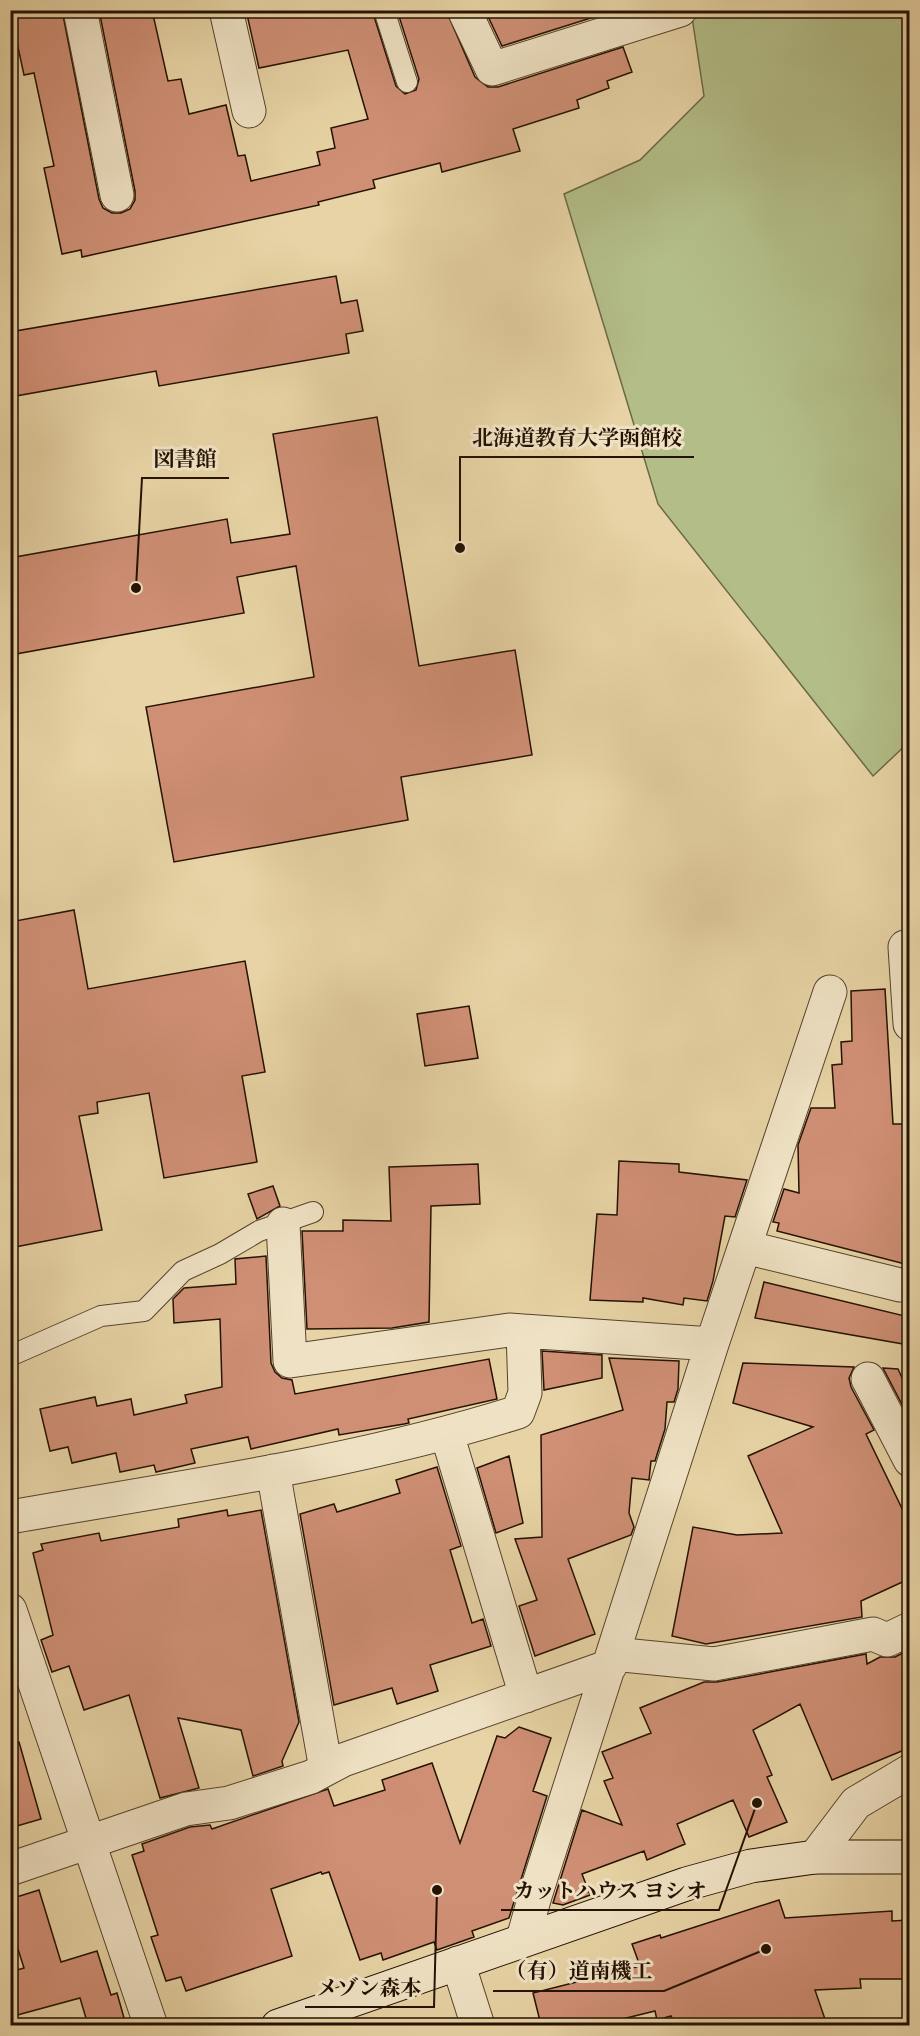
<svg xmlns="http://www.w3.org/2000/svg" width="920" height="2036" viewBox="0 0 920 2036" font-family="'Libre Caslon Text','Noto Serif JP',serif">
<rect width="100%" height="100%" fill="#e7d3a5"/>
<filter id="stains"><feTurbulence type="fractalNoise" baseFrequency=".00333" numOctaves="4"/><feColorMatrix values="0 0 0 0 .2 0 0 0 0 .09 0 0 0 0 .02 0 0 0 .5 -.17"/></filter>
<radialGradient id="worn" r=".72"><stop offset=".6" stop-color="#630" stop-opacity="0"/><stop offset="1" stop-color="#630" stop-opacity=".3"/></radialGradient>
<path fill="#b3bd88" stroke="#6c6846" stroke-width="1.5" d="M 713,10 L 909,11 L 910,741 L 873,776 L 658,504 L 564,194 L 640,160 L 704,96 L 692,17 Z"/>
<path fill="#cf8f75" stroke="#251203" stroke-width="1.5" d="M 10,10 L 62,10 L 99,199 L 103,208 L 112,213 L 121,213 L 130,209 L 135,200 L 135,191 L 99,10 L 152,10 L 168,81 L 181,79 L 189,114 L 226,105 L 238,156 L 245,155 L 251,181 L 320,165 L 317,152 L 335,148 L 331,128 L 368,119 L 348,50 L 259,68 L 246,10 L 372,10 L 396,86 L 405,94 L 416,90 L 419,79 L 397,10 L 446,10 L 475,77 L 488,87 L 498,87 L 623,47 L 632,72 L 607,81 L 609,88 L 577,100 L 579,108 L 513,129 L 520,151 L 442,172 L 440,163 L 373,180 L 375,188 L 318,202 L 319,205 L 82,257 L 81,250 L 62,254 L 44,168 L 54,166 L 34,73 L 24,75 Z
M 485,10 L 610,10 L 610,12 L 502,46 Z
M 336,276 L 341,303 L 357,300 L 363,331 L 346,334 L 349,353 L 159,386 L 156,371 L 10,397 L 10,332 Z
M 377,417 L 419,666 L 515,650 L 532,755 L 401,777 L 408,820 L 174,862 L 146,707 L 314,677 L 296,566 L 237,577 L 244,613 L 10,655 L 10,558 L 227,519 L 231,543 L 290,534 L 273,434 Z
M 74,910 L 88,989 L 245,961 L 265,1072 L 242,1076 L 257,1162 L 164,1178 L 149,1093 L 97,1102 L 98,1113 L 79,1116 L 102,1230 L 10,1248 L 10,922 Z
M 885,989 L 893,1124 L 909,1124 L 909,1265 L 777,1231 L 779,1223 L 773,1222 L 784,1189 L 799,1193 L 798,1145 L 811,1108 L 835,1108 L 832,1065 L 842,1064 L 841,1042 L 852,1041 L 851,991 Z
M 469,1006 L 478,1058 L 425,1066 L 417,1014 Z
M 619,1161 L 679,1164 L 679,1172 L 747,1180 L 735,1217 L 725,1216 L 713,1281 L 707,1301 L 684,1298 L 683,1305 L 643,1298 L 643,1302 L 590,1300 L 597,1214 L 617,1215 Z
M 478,1164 L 480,1204 L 431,1206 L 429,1322 L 392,1328 L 307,1329 L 302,1231 L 343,1231 L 343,1220 L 391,1221 L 389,1167 Z
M 273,1186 L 280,1206 L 257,1219 L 248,1194 Z
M 266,1256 L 271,1363 L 275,1372 L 282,1378 L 292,1380 L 295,1394 L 489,1359 L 497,1399 L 408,1419 L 409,1423 L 404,1424 L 339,1435 L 338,1429 L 251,1449 L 248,1437 L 191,1449 L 195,1463 L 156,1472 L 154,1465 L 120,1472 L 116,1453 L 72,1463 L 68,1447 L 50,1451 L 40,1409 L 95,1397 L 97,1406 L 131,1399 L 134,1415 L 187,1403 L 185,1395 L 222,1387 L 220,1319 L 174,1323 L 173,1299 L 184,1288 L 236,1284 L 235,1259 Z
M 764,1282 L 909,1317 L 909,1345 L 755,1318 Z
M 542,1351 L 602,1355 L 602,1378 L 544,1390 Z
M 609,1358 L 679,1361 L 678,1389 L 674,1402 L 667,1402 L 665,1429 L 655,1461 L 651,1461 L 649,1480 L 632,1478 L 629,1513 L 634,1527 L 631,1535 L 568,1559 L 595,1634 L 535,1656 L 519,1606 L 537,1600 L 515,1539 L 542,1537 L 541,1435 L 623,1410 Z
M 743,1363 L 854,1367 L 849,1378 L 851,1387 L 874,1430 L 866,1434 L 909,1523 L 909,1579 L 861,1601 L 862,1617 L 706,1644 L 672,1636 L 693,1527 L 737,1535 L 782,1533 L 748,1456 L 813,1427 L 733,1403 Z
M 883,1368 L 898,1369 L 909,1393 L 909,1413 L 907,1414 Z
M 509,1456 L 523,1523 L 496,1533 L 477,1468 Z
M 437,1467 L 461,1546 L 450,1550 L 472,1623 L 483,1619 L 491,1646 L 430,1665 L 438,1691 L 397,1704 L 392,1688 L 334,1705 L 300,1514 L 334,1504 L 337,1512 L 400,1493 L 396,1480 Z
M 227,1510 L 228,1516 L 261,1510 L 299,1722 L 282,1761 L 283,1766 L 253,1776 L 241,1730 L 178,1718 L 199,1788 L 160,1798 L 129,1695 L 84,1710 L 69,1666 L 52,1672 L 41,1640 L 53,1635 L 33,1553 L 43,1550 L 41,1544 L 99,1533 L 101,1541 L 179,1527 L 178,1519 Z
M 909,1650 L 909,1748 L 832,1780 L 800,1704 L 753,1730 L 772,1775 L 767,1777 L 787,1822 L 749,1837 L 733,1800 L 677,1824 L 685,1844 L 647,1860 L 644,1851 L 582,1874 L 590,1895 L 563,1905 L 553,1903 L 582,1810 L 622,1825 L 604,1781 L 613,1778 L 602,1752 L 651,1733 L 640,1708 L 704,1682 L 717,1682 L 866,1654 L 867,1664 L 880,1657 L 895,1657 Z
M 519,1727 L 551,1738 L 533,1791 L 547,1796 L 509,1918 L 472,1931 L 474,1937 L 437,1950 L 434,1942 L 383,1960 L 381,1953 L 360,1960 L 329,1872 L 322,1874 L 321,1872 L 271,1889 L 292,1956 L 186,1991 L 181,1977 L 166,1981 L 151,1937 L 158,1935 L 132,1855 L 144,1851 L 142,1844 L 190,1827 L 210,1825 L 212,1829 L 328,1789 L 334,1806 L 385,1790 L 382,1780 L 432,1763 L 460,1843 L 497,1736 L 505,1738 Z
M 19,1742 L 41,1819 L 10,1828 L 10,1743 Z
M 39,1890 L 61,1962 L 97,1951 L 111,1995 L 117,1993 L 126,2025 L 88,2025 L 80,1998 L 10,2017 L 10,1972 L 24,1968 L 10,1924 L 10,1899 Z
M 779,1900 L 785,1918 L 892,1911 L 892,1921 L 909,1920 L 909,1979 L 860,1979 L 861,1988 L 815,1990 L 827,2025 L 675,2025 L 671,2016 L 657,2020 L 655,2011 L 598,2025 L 541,2025 L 533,1993 L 640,1966 L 632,1944 L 660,1935 L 661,1938 Z"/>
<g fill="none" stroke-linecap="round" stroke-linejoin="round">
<g stroke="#56422c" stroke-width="22">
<path id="lane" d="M 384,10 L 407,82
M 10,1356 L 101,1316 L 144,1311 L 183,1271 L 220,1254 L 259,1231 L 313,1212"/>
</g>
<g stroke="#56422c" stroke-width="35">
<path id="street" d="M 80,10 L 117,195
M 226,10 L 249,111
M 464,10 L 492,69 L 680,10
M 910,947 L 905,947 L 910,1024
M 283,1224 L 290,1361 L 509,1330 L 523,1331
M 745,1247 L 900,1285 L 910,1284
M 868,1379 L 910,1460
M 447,1434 L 526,1696
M 273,1471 L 326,1769 L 343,1760 L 610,1666
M 10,1517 C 180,1487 353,1464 518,1412 L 525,1393 L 523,1331 L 712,1344
M 10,1610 L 151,2026
M 613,1654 L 714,1664 L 873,1634 L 887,1640 L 910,1629
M 815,1857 L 856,1803 L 910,1771
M 10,1869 L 186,1809 L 229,1803 L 311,1777 L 326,1769
M 523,1939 L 535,1896 L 712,1344 L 830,992
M 458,1963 L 478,2026"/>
</g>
<g stroke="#251203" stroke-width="35">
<path id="secondary" d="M 278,2026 L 686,1884 L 751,1866 L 815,1857 L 910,1857"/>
</g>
<use href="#lane" stroke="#efe2c4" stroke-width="20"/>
<use href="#street" stroke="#efe2c4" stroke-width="33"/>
<use href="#secondary" stroke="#efe2c4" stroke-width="33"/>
</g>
<path fill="none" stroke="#251203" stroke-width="2" d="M460 548L460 457H694M136 588L142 478H229M757 1803L719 1910H501M766 1949L664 1991H493M437 1890L434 2007H305"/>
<g fill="#251203" stroke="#efe2c4" stroke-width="2">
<circle cx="460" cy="548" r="6"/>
<circle cx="136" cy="588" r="6"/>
<circle cx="757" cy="1803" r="6"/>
<circle cx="766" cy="1949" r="6"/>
<circle cx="437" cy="1890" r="6"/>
</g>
<g font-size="21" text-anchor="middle" font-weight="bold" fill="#251203" stroke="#efe2c4" stroke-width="6" stroke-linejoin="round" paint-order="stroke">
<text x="577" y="445">北海道教育大学函館校</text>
<text x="185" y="466">図書館</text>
<text x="610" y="1898">カットハウス ヨシオ</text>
<text x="579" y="1978">（有）道南機工</text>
<text x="369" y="1995">メゾン森本</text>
</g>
<rect width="920" height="2036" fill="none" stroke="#e7d3a5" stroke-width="36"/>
<rect x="12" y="12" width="896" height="2012" fill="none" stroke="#251203" stroke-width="3"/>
<rect x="18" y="18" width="884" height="2000" fill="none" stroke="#251203" stroke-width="1.5"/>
<rect width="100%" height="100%" filter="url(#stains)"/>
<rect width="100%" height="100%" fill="url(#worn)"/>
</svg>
